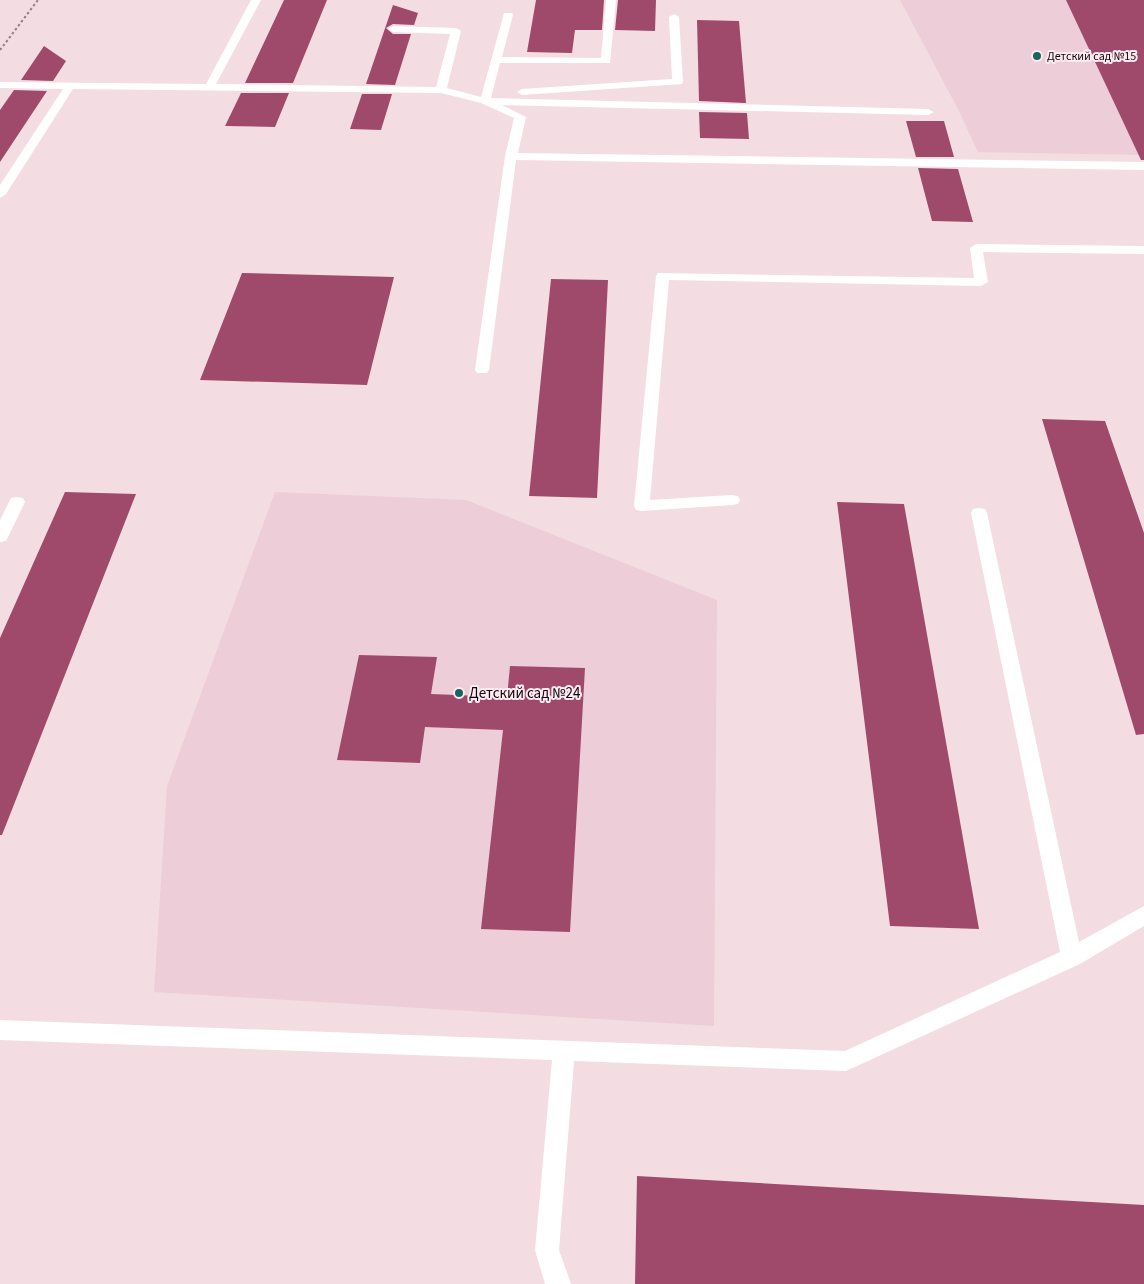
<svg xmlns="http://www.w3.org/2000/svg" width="1144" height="1284" viewBox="0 0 1144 1284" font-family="'Source Sans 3',sans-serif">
<rect width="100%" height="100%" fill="#f4dce3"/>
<path fill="#edcdd7" d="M 900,0 L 1144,0 L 1144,155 L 978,152 L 959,111 Z
M 275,492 L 466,500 L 717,600 L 714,1026 L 154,992 L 167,786 Z"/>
<path fill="#a04a6b" d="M 284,0 L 327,0 L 293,83 L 245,83 Z
M 536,0 L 604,0 L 602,30 L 575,30 L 572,53 L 527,52 Z
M 618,0 L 656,0 L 655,31 L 615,30 Z
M 1066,0 L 1144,0 L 1144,160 L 1141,160 Z
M 393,5 L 418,13 L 414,25 L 393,24 L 386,28 L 393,34 L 411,34 L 395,85 L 366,84 Z
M 697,20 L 739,21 L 746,103 L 699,101 Z
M 44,46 L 66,61 L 53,81 L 21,80 Z
M 14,90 L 47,91 L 0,162 L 0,110 Z
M 241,93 L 289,93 L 275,127 L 225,126 Z
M 362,94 L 392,94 L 381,130 L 350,129 Z
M 699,112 L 747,113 L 749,139 L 700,138 Z
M 906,121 L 944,121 L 954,157 L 916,157 Z
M 918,168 L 958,169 L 973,222 L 932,221 Z
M 242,273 L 394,277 L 367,385 L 200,380 Z
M 551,279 L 608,280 L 597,498 L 529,496 Z
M 1042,419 L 1105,421 L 1144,533 L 1144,734 L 1136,735 Z
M 65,492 L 136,494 L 2,835 L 0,835 L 0,638 Z
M 837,502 L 904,504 L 979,929 L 890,926 Z
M 359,655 L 437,657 L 431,694 L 507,697 L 510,666 L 585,668 L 570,932 L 481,929 L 503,730 L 425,727 L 420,763 L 337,760 Z
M 637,1176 L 1144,1205 L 1144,1284 L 635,1284 Z"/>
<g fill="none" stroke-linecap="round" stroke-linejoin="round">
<path stroke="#908085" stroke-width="2" stroke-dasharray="2.5 2.5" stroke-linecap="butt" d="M 0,50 L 38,0"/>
<path fill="#fff" fill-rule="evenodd" d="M 251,0 L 261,0 L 216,84 L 436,87 L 450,34 L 393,32 L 388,29 L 393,26 L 456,28 L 461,31 L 447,88 L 481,97 L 504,13 L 512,13 L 513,15 L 502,57 L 601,58 L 606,0 L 616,0 L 610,63 L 500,63 L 491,98 L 928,109 L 934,112 L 928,115 L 502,105 L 526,117 L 518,153 L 1144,162 L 1144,170 L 516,160 L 489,370 L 487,373 L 477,373 L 475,370 L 505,156 L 514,118 L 481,103 L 441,93 L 73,89 L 6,194 L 0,198 L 0,185 L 63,89 L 0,88 L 0,82 L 206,84 Z
M 674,14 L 679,17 L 683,82 L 682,84 L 522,95 L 517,92 L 522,89 L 672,79 L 669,17 Z
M 976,244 L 1144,246 L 1144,254 L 983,252 L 988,282 L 981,286 L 669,280 L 650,500 L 732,495 L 738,496 L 740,500 L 738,504 L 732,505 L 642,511 L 636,510 L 634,506 L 656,276 L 658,273 L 974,278 L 970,248 Z
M 17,497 L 23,498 L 25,502 L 8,537 L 6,541 L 0,542 L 0,520 L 11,498 Z
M 979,508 L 985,509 L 987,513 L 1079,942 L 1144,906 L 1144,926 L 1080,964 L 846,1071 L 574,1061 L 559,1250 L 571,1284 L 545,1284 L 535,1250 L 552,1060 L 0,1040 L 0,1020 L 845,1051 L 1060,952 L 971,513 L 973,509 Z"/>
</g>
<g fill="#166562" stroke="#feeaf0" stroke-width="2">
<circle cx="1037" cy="56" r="5"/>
<circle cx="459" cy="693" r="5"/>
</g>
<g text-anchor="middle" stroke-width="4" stroke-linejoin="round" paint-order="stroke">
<g font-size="12" fill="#110a0c" stroke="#feeaf0" text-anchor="start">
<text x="1047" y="60">Детский сад №15</text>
</g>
<g font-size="15" fill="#110a0c" stroke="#feeaf0" text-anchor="start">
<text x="469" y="698">Детский сад №24</text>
</g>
</g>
</svg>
